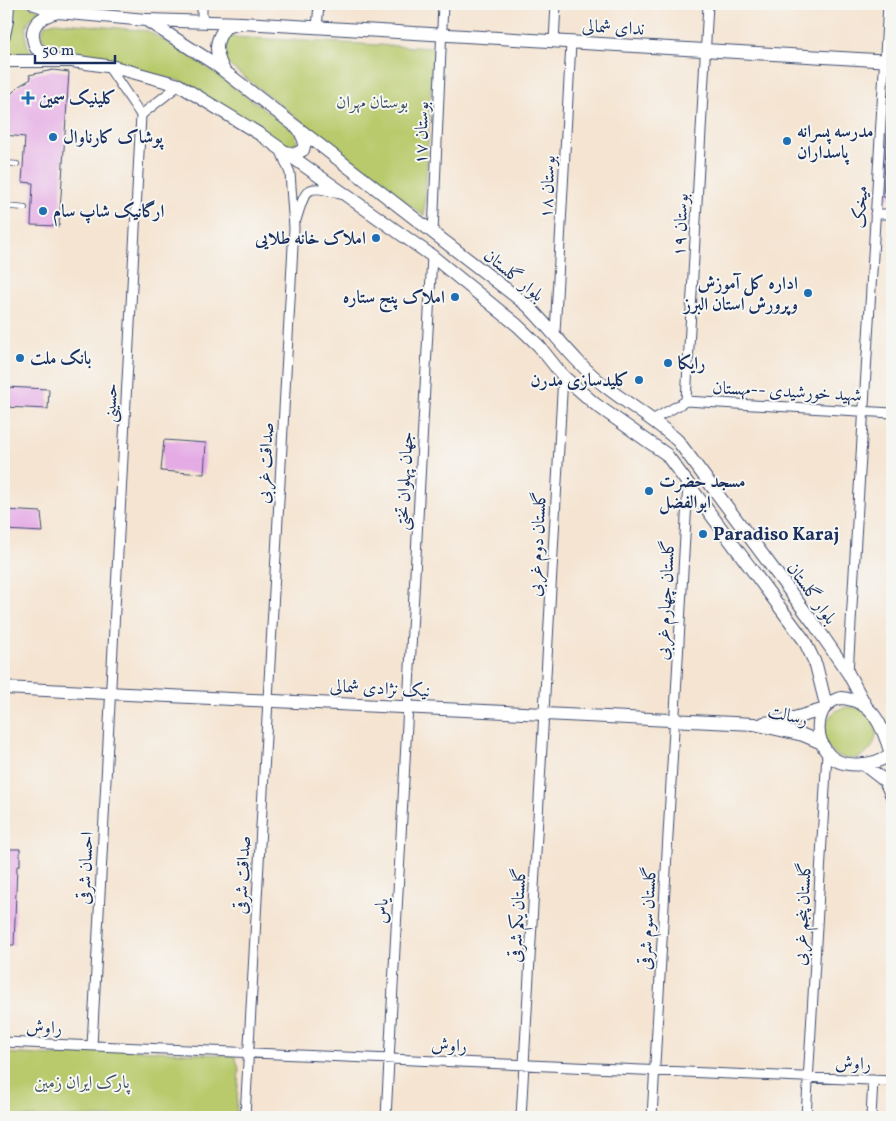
<svg xmlns="http://www.w3.org/2000/svg" width="896" height="1121" viewBox="0 0 896 1121" font-family="Vollkorn,Amiri,serif">
<rect width="100%" height="100%" fill="#f6f6f2"/>
<filter id="ink" filterUnits="userSpaceOnUse"><feTurbulence type="fractalNoise" baseFrequency=".02" numOctaves="2"/><feDisplacementMap in="SourceGraphic" scale="10" xChannelSelector="R" yChannelSelector="G"/><feConvolveMatrix kernelMatrix="1 2 1 2 8 2 1 2 1" color-interpolation-filters="sRGB"/></filter>
<filter id="wash" filterUnits="userSpaceOnUse"><feTurbulence type="fractalNoise" baseFrequency=".0096" numOctaves="4" result="noise"/><feDisplacementMap in="SourceGraphic" scale="20" xChannelSelector="R" yChannelSelector="G"/><feGaussianBlur stdDeviation="1.12" result="paint"/><feColorMatrix in="noise" values="0 0 0 0 0 0 0 0 0 0 0 0 0 0 0 0 0 1.4 0 .05"/><feComposite in="paint" operator="in"/></filter>
<g filter="url(#wash)">
<rect width="100%" height="100%" fill="#f5e4d1"/>
<path fill="#b9ca6d" stroke="#6a7c66" d="M 12,4 L 24,4 L 42,11 L 29,20 C 23,33 25,48 36,58 L 4,57 L 13,30 Z
M 55,22 L 148,31 L 192,57 L 296,132 L 297,146 L 289,149 L 181,81 L 50,51 L 41,35 L 45,25 Z
M 231,37 L 433,48 L 424,216 L 221,59 L 223,40 Z
M824 733a26 26 0 1 1 52 0a26 26 0 1 1-52 0Z
M 75,1046 L 235,1056 L 239,1069 L 236,1117 L 4,1117 L 4,1053 L 58,1056 Z"/>
<g id="blocks">
<path fill="#e5abe5" d="M 53,70 L 69,72 L 59,226 L 31,225 L 33,183 L 22,182 L 25,137 L 4,135 L 4,101 L 19,86 L 31,79 L 29,75 Z
M 887,132 L 892,132 L 892,198 L 883,197 Z
M 4,387 L 49,389 L 48,409 L 4,407 Z
M 164,440 L 206,443 L 204,474 L 161,471 Z
M 4,510 L 41,512 L 43,532 L 4,530 Z
M 4,849 L 20,849 L 20,866 L 17,866 L 14,945 L 4,945 Z"/>
</g>
</g>
<g filter="url(#ink)">
<use href="#blocks" fill-opacity="0" stroke="#3c4a6f" stroke-width="1"/>
<g fill="none" stroke-linecap="round" stroke-linejoin="round">
<g stroke="#3c4a6f" stroke-width="6">
<path id="lane" d="M 4,163 L 17,164
M 4,206 L 25,208"/>
</g>
<g stroke="#3c4a6f" stroke-width="11">
<path id="street" d="M 78,15 L 79,4
M 202,22 L 202,4
M 317,28 L 319,4
M 554,42 L 556,4
M 108,66 L 141,115
M 141,115 L 179,85
M 875,214 L 892,214
M 296,220 C 306,188 306,183 340,194
M 433,233 L 443,4
M 555,333 L 571,43
M 686,401 L 708,4
M 654,419 L 686,401 L 892,413
M 848,673 L 888,4
M 4,1042 L 892,1081
M 92,1046 L 141,115
M 245,1117 L 294,228 L 290,173 L 280,149
M 386,1117 L 432,256
M 521,1117 L 563,376
M 652,1117 L 688,483
M 806,1117 L 827,753
M 871,1117 L 873,1080"/>
</g>
<g stroke="#3c4a6f" stroke-width="14">
<path id="secondary" d="M 35,4 L 58,12 L 146,20 L 215,64 L 528,306 C 554,332 575,363 605,386 C 629,405 655,420 678,441 L 815,625 L 848,673 L 867,708
M 148,20 L 242,23 L 892,61
M 4,35 L 7,21 L 8,4
M 4,61 L 72,61 L 114,67 L 179,85 L 261,135 L 432,256 L 517,325 L 539,346 L 563,376 L 595,404 L 666,454 L 804,640 L 816,665 L 826,705
M 55,61 L 36,48 C 27,27 38,17 58,12
M 223,69 C 215,53 214,40 226,27 L 237,24
M 285,152 L 295,154 L 303,150 L 305,142 L 299,129
M 4,688 L 754,724 L 803,735 L 822,743
M 841,698 C 873,700 883,727 891,754 C 875,766 839,771 826,751 C 813,732 817,703 841,698 Z
M 764,723 L 787,720 L 822,710
M 863,764 L 885,781 L 892,796"/>
</g>
<use href="#lane" stroke="#fff" stroke-width="4.5"/>
<use href="#street" stroke="#fff" stroke-width="9"/>
<use href="#secondary" stroke="#fff" stroke-width="12"/>
</g>
</g>
<g fill="#1f6fb2" stroke="#f6f6f2" stroke-width="2">
<path d="M25.5 90.5h5v5h5v5h-5v5h-5v-5h-5v-5h5z"/>
<circle cx="53" cy="137" r="5"/>
<circle cx="787" cy="141" r="5"/>
<circle cx="43" cy="211" r="5"/>
<circle cx="376" cy="238" r="5"/>
<circle cx="808" cy="293" r="5"/>
<circle cx="455" cy="297" r="5"/>
<circle cx="20" cy="358" r="5"/>
<circle cx="668" cy="363" r="5"/>
<circle cx="639" cy="380" r="5"/>
<circle cx="649" cy="491" r="5"/>
<circle cx="703" cy="534" r="5"/>
</g>
<g text-anchor="middle" stroke-width="4" stroke-linejoin="round" paint-order="stroke">
<g font-size="18" fill="#1b2f5e" stroke="#f6f6f2">
<text transform="translate(613 27) rotate(3)" y="6">ندای شمالی</text>
<text transform="translate(421 133) rotate(-88)" y="6">بوستان ۱۷</text>
<text transform="translate(547 187) rotate(-87)" y="6">بوستان ۱۸</text>
<text transform="translate(860 207) rotate(-87)" y="6">میخک</text>
<text transform="translate(680 225) rotate(-87)" y="6">بوستان ۱۹</text>
<text transform="translate(514 275) rotate(39)" y="6">بلوار گلستان</text>
<text transform="translate(787 391) rotate(3)" y="6">شهید خورشیدی --مهستان</text>
<text transform="translate(110 403) rotate(-87)" y="6">حسینی</text>
<text transform="translate(265 463) rotate(-87)" y="6">صداقت غربی</text>
<text transform="translate(404 481) rotate(-87)" y="6">جهان پهلوان تختی</text>
<text transform="translate(537 544) rotate(-87)" y="6">گلستان دوم غربی</text>
<text transform="translate(812 593) rotate(54)" y="6">بلوار گلستان</text>
<text transform="translate(665 600) rotate(-87)" y="6">گلستان چهارم غربی</text>
<text transform="translate(380 688) rotate(3)" y="6">نیک نژادی شمالی</text>
<text transform="translate(788 715) rotate(14)" y="6">رسالت</text>
<text transform="translate(85 868) rotate(-87)" y="6">احسان شرقی</text>
<text transform="translate(242 875) rotate(-87)" y="6">صداقت شرقی</text>
<text transform="translate(381 911) rotate(-87)" y="6">یاس</text>
<text transform="translate(802 914) rotate(-87)" y="6">گلستان پنجم غربی</text>
<text transform="translate(517 915) rotate(-87)" y="6">گلستان یکم شرقی</text>
<text transform="translate(647 918) rotate(-87)" y="6">گلستان سوم شرقی</text>
<text transform="translate(44 1027) rotate(2)" y="6">راوش</text>
<text transform="translate(449 1045) rotate(3)" y="6">راوش</text>
<text transform="translate(853 1063) rotate(2)" y="6">راوش</text>
</g>
<g font-size="18" font-weight="bold" fill="#1b2f5e" stroke="#f6f6f2" text-anchor="start">
<text x="39" y="104">کلینیک سمین</text>
<text x="797" y="137">مدرسه پسرانه<tspan x="797" dy="21">پاسداران</tspan></text>
<text x="63" y="143">پوشاک کارناوال</text>
<text x="53" y="217">ارگانیک شاپ سام</text>
<text x="366" y="244" text-anchor="end">املاک خانه طلایی</text>
<text x="798" y="289" text-anchor="end">اداره کل آموزش<tspan x="798" dy="21">وپرورش استان البرز</tspan></text>
<text x="445" y="303" text-anchor="end">املاک پنج ستاره</text>
<text x="30" y="364">بانک ملت</text>
<text x="678" y="369">رایکا</text>
<text x="629" y="386" text-anchor="end">کلیدسازی مدرن</text>
<text x="659" y="487">مسجد حضرت<tspan x="659" dy="21">ابوالفضل</tspan></text>
<text x="713" y="540">Paradiso Karaj</text>
</g>
<g font-size="18" fill="#425662" stroke="#f6f6f2">
<text x="372" y="108">بوستان مهران</text>
<text x="82" y="1088">پارک ایران زمین</text>
</g>
</g>
<rect width="896" height="1121" fill="none" stroke="#f6f6f2" stroke-width="20"/>
<path d="M35 55v8h80v-8" fill="none" stroke="#1b2f5e" stroke-width="2.5"/>
<text x="42" y="55" font-size="15" fill="#1b2f5e" stroke="#f6f6f2" stroke-width="4" paint-order="stroke">50 m</text>
</svg>
